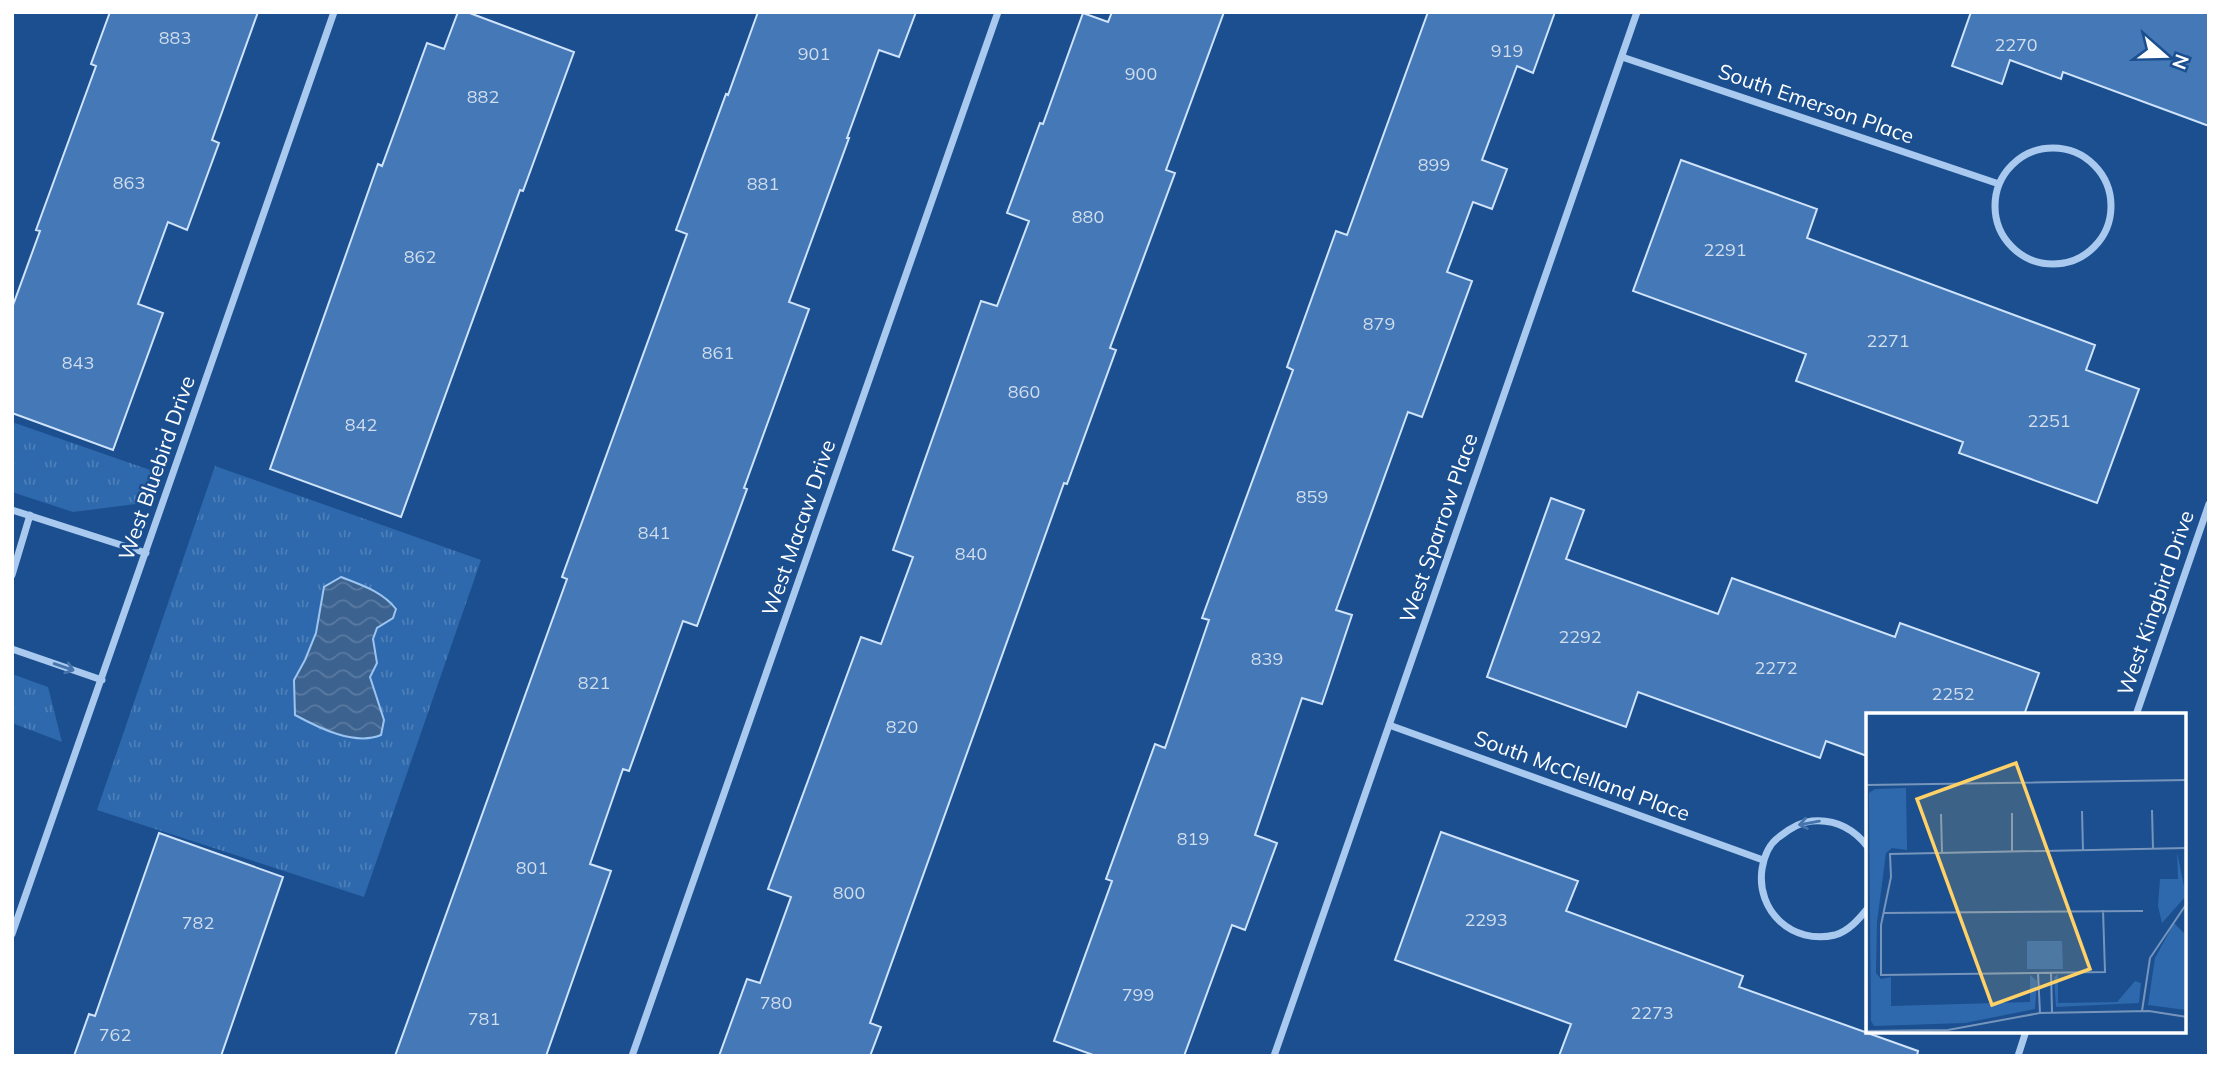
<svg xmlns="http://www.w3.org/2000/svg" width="2221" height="1068" viewBox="0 0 2221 1068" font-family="Mulish,sans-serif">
<defs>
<pattern id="grass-tufts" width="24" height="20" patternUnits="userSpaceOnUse" patternTransform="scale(1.75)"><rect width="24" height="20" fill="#2e69ad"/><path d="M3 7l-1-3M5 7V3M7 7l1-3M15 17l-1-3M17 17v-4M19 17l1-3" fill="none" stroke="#4d80b9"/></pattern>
<pattern id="water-waves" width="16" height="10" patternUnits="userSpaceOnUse" patternTransform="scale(1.75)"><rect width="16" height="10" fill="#3c6290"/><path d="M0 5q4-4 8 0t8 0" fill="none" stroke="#597aa1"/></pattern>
</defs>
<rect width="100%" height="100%" fill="#1b4f8f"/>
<path fill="url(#grass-tufts)" d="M 12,422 L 153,471 L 136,504 L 73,512 L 12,492 Z
M 215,466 L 481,560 L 364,897 L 97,810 Z
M 12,674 L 48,687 L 62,742 L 12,723 Z"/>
<path fill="url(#water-waves)" stroke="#9cc4f0" stroke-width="2" d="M 341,577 C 361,585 382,591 396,609 L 393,618 L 377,628 L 373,639 L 377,663 L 370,677 L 384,720 L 381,735 C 355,746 319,728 295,715 L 294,680 L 305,660 L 316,633 L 324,587 Z"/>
<path fill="#4478b7" stroke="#cfe3fa" stroke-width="2" d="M 110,12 L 258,12 L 212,140 L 219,143 L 187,230 L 168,222 L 138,304 L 163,313 L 113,450 L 12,413 L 12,308 L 40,231 L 36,230 L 96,66 L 91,64 Z
M 458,12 L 467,12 L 574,52 L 523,191 L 520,190 L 401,517 L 270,469 L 378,164 L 382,166 L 427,43 L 444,49 Z
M 758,12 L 916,12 L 899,57 L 879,50 L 847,138 L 849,138 L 789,302 L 809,309 L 744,488 L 747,489 L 697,626 L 683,621 L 629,771 L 623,769 L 590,864 L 611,871 L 546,1056 L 395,1056 L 567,579 L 562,577 L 687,234 L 676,230 L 726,94 L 728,95 Z
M 1112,12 L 1224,12 L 1166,170 L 1175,173 L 1110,348 L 1116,350 L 1067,484 L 1064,483 L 870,1023 L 881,1027 L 870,1056 L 719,1056 L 747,979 L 760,983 L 791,897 L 768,889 L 861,637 L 881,644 L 913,557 L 893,550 L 981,301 L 997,306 L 1029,221 L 1007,213 L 1040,123 L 1043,124 L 1083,13 L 1108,22 Z
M 1428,12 L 1555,12 L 1533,73 L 1517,66 L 1482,160 L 1507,169 L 1492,209 L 1473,202 L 1447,272 L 1472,281 L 1422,417 L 1408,412 L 1336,610 L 1352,615 L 1322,704 L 1302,698 L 1255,835 L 1277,843 L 1245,930 L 1232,925 L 1184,1056 L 1096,1056 L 1054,1041 L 1112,881 L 1106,879 L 1155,744 L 1165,748 L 1209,620 L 1202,618 L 1293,370 L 1287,367 L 1336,231 L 1347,235 Z
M 1971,12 L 2209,12 L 2209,126 L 2063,72 L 2061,79 L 2010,60 L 2002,84 L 1952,66 Z
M 1681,160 L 1817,209 L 1807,238 L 2095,345 L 2086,370 L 2139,389 L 2097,503 L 1959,453 L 1963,442 L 1796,381 L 1806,354 L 1633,291 Z
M 1551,498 L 1584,510 L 1566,559 L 1718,614 L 1732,578 L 1895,637 L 1900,623 L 2039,673 L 2024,715 L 1867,715 L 1867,756 L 1826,741 L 1820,758 L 1638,692 L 1626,727 L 1487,677 Z
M 1441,832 L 1578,881 L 1566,911 L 1743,976 L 1739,987 L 1918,1051 L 1917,1056 L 1559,1056 L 1571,1024 L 1395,960 Z
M 159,833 L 283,877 L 221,1056 L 74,1056 L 89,1014 L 95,1016 Z"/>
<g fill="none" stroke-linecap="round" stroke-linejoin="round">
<path stroke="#a9c9ee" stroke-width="7" d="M 1622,57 L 1999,184
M1995 206a58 58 0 1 1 116 0a58 58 0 1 1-116 0Z
M 12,510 L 146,553
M 12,575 L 30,515
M 12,649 L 102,680
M 2136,715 L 2209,504
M 1389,725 L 1763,860
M 1868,847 C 1854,829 1835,819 1812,821 C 1800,822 1789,829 1779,837 C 1769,844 1764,857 1762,869 C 1756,911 1792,945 1835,935 C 1849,931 1859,919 1868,908
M 12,934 L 334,12
M 632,1056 L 998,12
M 1274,1056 L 1637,12
M 2018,1056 L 2026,1031"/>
</g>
<defs><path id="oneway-shaft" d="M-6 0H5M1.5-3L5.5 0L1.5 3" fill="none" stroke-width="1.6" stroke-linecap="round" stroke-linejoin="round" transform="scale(1.75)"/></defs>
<g stroke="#4674ac">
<use href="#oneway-shaft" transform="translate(64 667) rotate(19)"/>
<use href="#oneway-shaft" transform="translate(1809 823) rotate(170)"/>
</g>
<g text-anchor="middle" stroke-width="5" stroke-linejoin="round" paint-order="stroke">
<g font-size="18" fill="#d0dded">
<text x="175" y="44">883</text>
<text x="2016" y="51">2270</text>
<text x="1507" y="57">919</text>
<text x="814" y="60">901</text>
<text x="1141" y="80">900</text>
<text x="483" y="103">882</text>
<text x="1434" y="171">899</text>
<text x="129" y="189">863</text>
<text x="763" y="190">881</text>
<text x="1088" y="223">880</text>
<text x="1725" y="256">2291</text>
<text x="420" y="263">862</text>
<text x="1379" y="330">879</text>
<text x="1888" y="347">2271</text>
<text x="718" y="359">861</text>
<text x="78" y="369">843</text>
<text x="1024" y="398">860</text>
<text x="2049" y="427">2251</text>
<text x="361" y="431">842</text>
<text x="1312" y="503">859</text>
<text x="654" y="539">841</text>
<text x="971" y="560">840</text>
<text x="1580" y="643">2292</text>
<text x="1267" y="665">839</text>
<text x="1776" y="674">2272</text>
<text x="594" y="689">821</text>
<text x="1953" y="700">2252</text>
<text x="902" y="733">820</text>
<text x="1193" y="845">819</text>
<text x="532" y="874">801</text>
<text x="849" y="899">800</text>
<text x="1486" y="926">2293</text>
<text x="198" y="929">782</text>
<text x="1138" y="1001">799</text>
<text x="776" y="1009">780</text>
<text x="1652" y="1019">2273</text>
<text x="484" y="1025">781</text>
<text x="115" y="1041">762</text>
</g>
<g font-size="21" fill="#fff" stroke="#1b4f8f">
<text transform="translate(1816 104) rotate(19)" y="7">South Emerson Place</text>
<text transform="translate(157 468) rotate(-71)" y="7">West Bluebird Drive</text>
<text transform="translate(799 528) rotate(-71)" y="7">West Macaw Drive</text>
<text transform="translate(1439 528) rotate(-71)" y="7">West Sparrow Place</text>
<text transform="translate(2156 603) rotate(-71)" y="7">West Kingbird Drive</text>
<text transform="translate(1582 776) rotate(20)" y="7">South McClelland Place</text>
</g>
</g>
<g transform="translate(1866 713)">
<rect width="320" height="320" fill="#1b4f8f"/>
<path d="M 40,75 L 41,137 L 26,135 L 20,140 L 11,209 L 10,260 L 15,266 L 25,264 L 25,293 L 164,289 L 164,262 L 171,268 L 169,296 L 99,310 L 8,313 L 5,308 L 3,80 L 9,76 ZM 311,139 L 320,183 L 296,210 L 292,193 L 294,166 L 312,166 ZM 308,210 L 320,222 L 320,297 L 282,292 L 289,245 ZM 161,228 L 196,228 L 197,256 L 161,256 ZM 192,261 L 192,290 L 251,289 L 269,268 L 275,270 L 273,290 L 190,294 L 188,264 Z" fill="#2e69ad"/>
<path fill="none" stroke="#7695bc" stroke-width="2" d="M 0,47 L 1,320M 0,72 L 321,67M 286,97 L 287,136M 216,98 L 217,138M 146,100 L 146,139M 75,101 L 76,140M 237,197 L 239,259 L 15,262 L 15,212 L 25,164 L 24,141 L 321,135M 17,200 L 277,198M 185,259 L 186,299M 172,260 L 174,300M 276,298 L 284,245 L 321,190M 0,318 L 82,317 L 174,300 L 283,298 L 321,304"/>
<path fill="#ffd166" fill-opacity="0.15" stroke="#ffd166" stroke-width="3.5" d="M 150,50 L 224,256 L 126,292 L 51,86 Z"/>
<rect width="320" height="320" fill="none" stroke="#fff" stroke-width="3.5"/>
</g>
<rect width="2221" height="1068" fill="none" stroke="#ffffff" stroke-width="28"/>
<g transform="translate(2165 56) rotate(110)" stroke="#1b4f8f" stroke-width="5" paint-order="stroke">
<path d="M0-5L12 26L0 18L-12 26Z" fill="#ffffff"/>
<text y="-10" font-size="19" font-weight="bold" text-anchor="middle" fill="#ffffff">N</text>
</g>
</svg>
